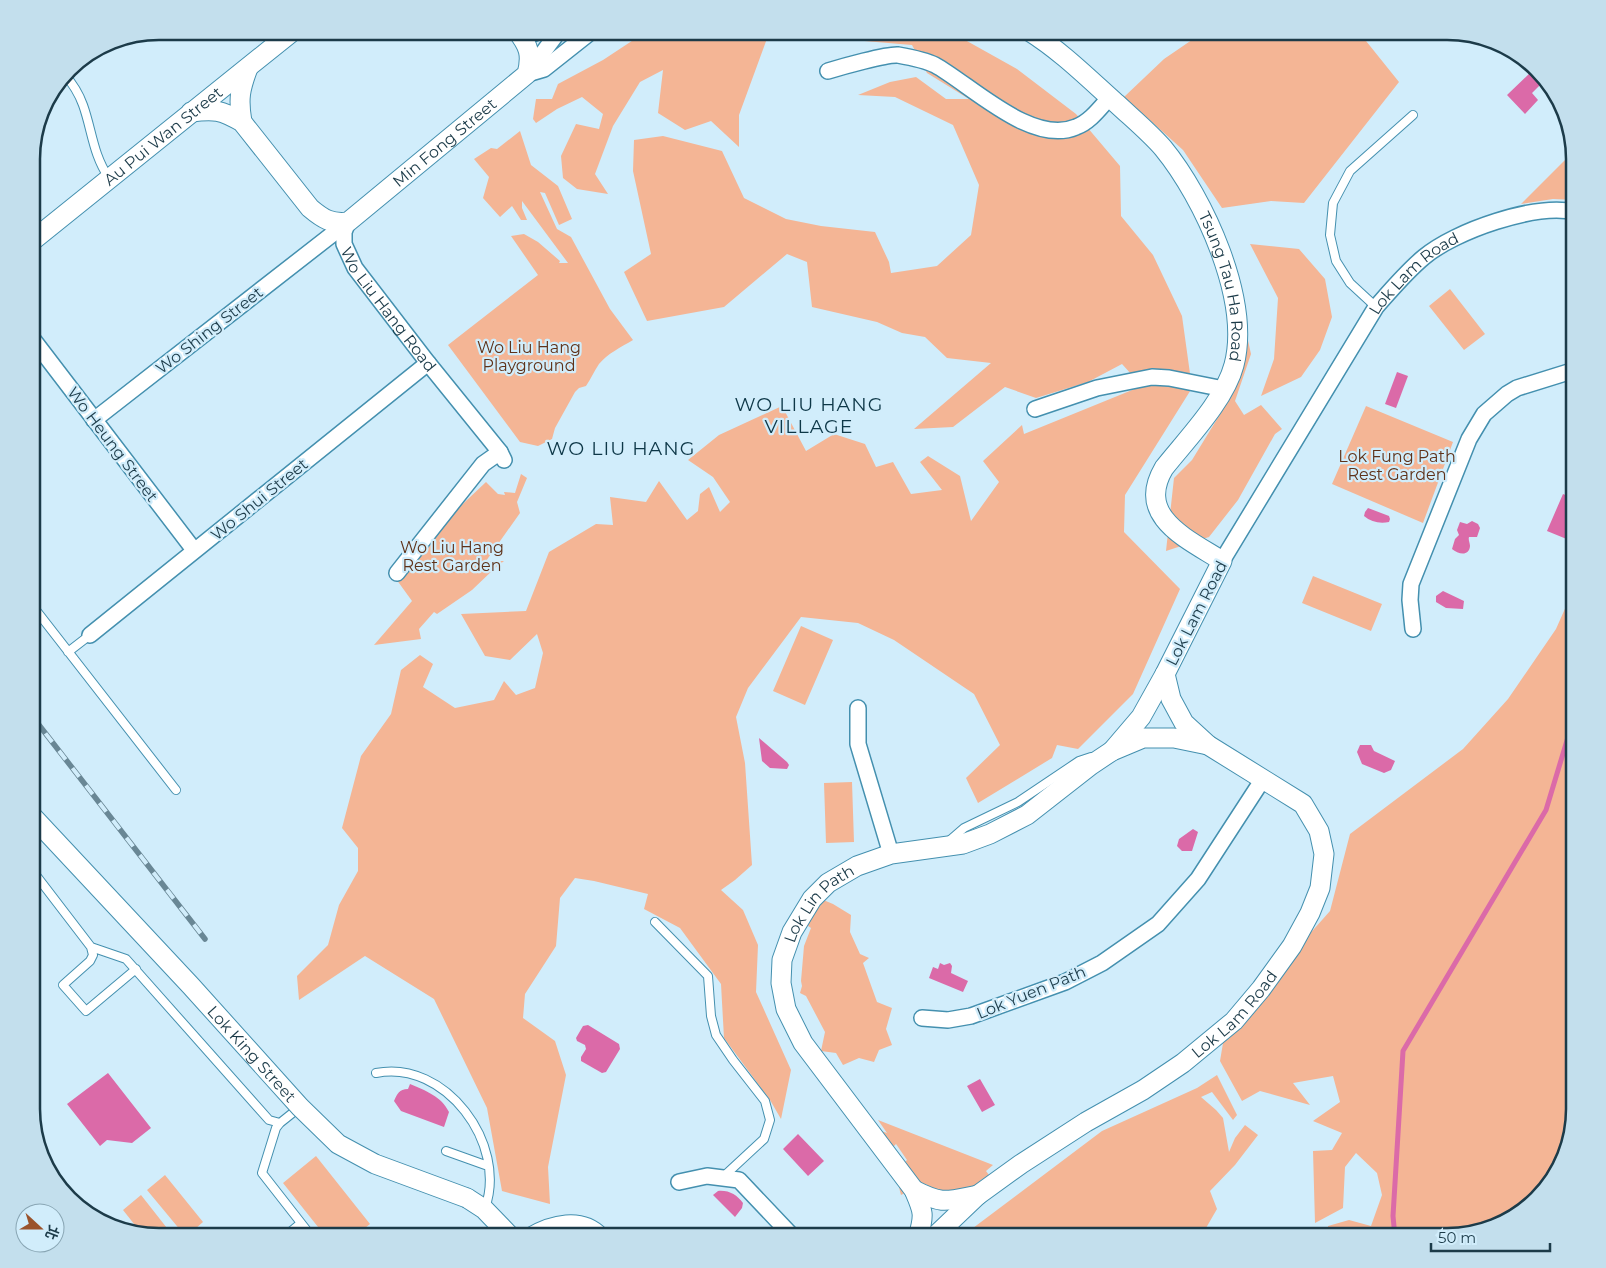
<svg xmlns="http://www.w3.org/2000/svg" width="1606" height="1268" viewBox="0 0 1606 1268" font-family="Montserrat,'Noto Sans TC',sans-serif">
<rect width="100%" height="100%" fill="#d1edfb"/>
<path fill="#f4b595" d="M 647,31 L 949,31 L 1017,69 L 1076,114 L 1120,166 L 1121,216 L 1153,255 L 1182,316 L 1192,388 L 1125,495 L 1124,532 L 1180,589 L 1133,694 L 1078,749 L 1057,745 L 1052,758 L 978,803 L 966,778 L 1000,745 L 974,694 L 894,640 L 858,623 L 801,617 L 748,688 L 736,717 L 745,763 L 752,865 L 735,880 L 721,890 L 743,910 L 758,945 L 756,992 L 791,1070 L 781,1119 L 770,1100 L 724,1038 L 721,984 L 680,928 L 644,909 L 648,894 L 594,881 L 575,878 L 560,898 L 556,946 L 525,994 L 523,1018 L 555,1041 L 566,1075 L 548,1167 L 550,1204 L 502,1191 L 487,1108 L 434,999 L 365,956 L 299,1000 L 297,976 L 328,945 L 339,905 L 358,871 L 358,848 L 342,828 L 361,756 L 391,714 L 401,670 L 420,655 L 433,664 L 423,687 L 455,708 L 494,700 L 504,681 L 516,695 L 535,688 L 543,653 L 537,634 L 510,660 L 485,656 L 461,614 L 526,611 L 549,552 L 596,524 L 613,525 L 610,497 L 646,502 L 659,481 L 687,520 L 698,511 L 700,494 L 709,487 L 720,512 L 730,502 L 713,477 L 688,460 L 719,435 L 782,406 L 806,451 L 834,434 L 865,444 L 876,467 L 893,462 L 911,494 L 942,490 L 920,462 L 928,456 L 960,476 L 971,521 L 999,482 L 983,461 L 1022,425 L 1024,434 L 1142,386 L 1122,364 L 1088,382 L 1036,398 L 1005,387 L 953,427 L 914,429 L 991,363 L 947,358 L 925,337 L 902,333 L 877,322 L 812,307 L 807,262 L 787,254 L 724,307 L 647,321 L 624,272 L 651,254 L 633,171 L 634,140 L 663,136 L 722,151 L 744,198 L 786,219 L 821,226 L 875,232 L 889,262 L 891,273 L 937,266 L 971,235 L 979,185 L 953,125 L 895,97 L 858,95 L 890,82 L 916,77 L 946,99 L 969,99 L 927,73 L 912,45 L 769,33 L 739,115 L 739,147 L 711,121 L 685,130 L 658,113 L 663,70 L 640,82 L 613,126 L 595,174 L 608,194 L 577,189 L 563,178 L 561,156 L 576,124 L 599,129 L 603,114 L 582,97 L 557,109 L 536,123 L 533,119 L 536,99 L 552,99 L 558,84 L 603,60 Z
M 1205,31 L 1358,31 L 1399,82 L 1304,203 L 1271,201 L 1222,208 L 1183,150 L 1124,97 L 1164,59 Z
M 520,131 L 531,165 L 558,186 L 572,219 L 559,225 L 545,193 L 540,192 L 557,229 L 571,237 L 610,309 L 633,340 C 621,347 607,354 599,364 C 594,371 591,379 586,386 L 579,388 L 575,392 L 555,428 L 552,439 L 538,446 L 520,442 L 448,345 L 538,275 L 511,236 L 524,234 L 538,242 L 560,261 L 559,263 L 568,263 L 522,201 L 522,208 L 527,220 L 521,220 L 512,206 L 500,217 L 483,198 L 489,177 L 474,159 L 491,148 L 497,149 Z
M 1573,152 L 1575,159 L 1575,200 L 1553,199 L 1521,204 Z
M 1250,244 L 1299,249 L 1325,279 L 1332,317 L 1320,350 L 1301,377 L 1261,396 L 1274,359 L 1278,298 Z
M 1450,289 L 1485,334 L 1464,350 L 1429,306 Z
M 1245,327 L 1251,354 L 1235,401 L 1244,415 L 1261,405 L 1282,429 L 1275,434 L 1238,500 L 1209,537 L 1166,551 L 1174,478 L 1192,460 L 1225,406 Z
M 1366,406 L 1453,442 L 1423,523 L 1332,484 Z
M 521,474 L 527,478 L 517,502 L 520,513 L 486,561 L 504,561 L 494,569 L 472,590 L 437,614 L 434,612 L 419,629 L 421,639 L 374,645 L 412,601 L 391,572 L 486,482 L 498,494 L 505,495 L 504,492 L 515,493 Z
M 1313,576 L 1382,604 L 1371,631 L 1302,603 Z
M 1575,586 L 1575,1109 L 1568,1150 L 1543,1193 L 1503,1224 L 1447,1237 L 1328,1237 L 1328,1226 L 1349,1220 L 1371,1226 L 1382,1195 L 1377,1173 L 1356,1153 L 1345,1167 L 1343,1208 L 1315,1223 L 1313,1151 L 1332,1150 L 1342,1133 L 1313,1121 L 1340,1102 L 1333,1076 L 1293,1083 L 1310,1105 L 1260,1091 L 1242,1101 L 1220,1061 L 1224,1037 L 1275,973 L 1330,911 L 1350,834 L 1463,749 L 1508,699 L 1556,629 Z
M 801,626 L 833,640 L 805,705 L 773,691 Z
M 852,782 L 854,842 L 826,843 L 824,783 Z
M 821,899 L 833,904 L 851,915 L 850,932 L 860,954 L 869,958 L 863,963 L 877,1002 L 892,1008 L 886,1029 L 892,1045 L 879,1050 L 874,1062 L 859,1058 L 843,1065 L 836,1053 L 821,1051 L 825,1032 L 806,996 L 800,993 L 802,986 L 801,981 L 804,946 L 811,928 L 804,923 Z
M 1217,1075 L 1237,1115 L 1233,1120 L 1212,1092 L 1201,1097 L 1216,1110 L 1223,1118 L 1229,1152 L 1235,1138 L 1245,1125 L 1258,1135 L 1235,1165 L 1210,1191 L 1217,1209 L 1206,1228 L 1212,1237 L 961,1237 L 1102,1131 L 1197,1088 Z
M 878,1120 L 993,1165 L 986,1171 L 989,1175 L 981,1180 L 973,1189 L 936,1208 L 929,1187 L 926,1184 L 918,1186 L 901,1195 C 897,1180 895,1171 907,1160 L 896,1144 L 891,1149 L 873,1128 L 887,1133 Z
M 316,1156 L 370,1224 L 354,1237 L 326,1237 L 283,1183 Z
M 165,1175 L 203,1222 L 186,1237 L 147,1190 Z
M 141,1195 L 174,1237 L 159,1237 L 142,1234 L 123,1210 Z"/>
<path fill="#db6aa8" d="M 1531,72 L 1542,83 L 1532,93 L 1538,100 L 1525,114 L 1507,95 Z
M 1397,372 L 1408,376 L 1396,408 L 1385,404 Z
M 1563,494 L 1575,499 L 1575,528 L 1569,540 L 1547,531 Z
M 1368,508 L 1389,516 L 1390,519 L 1389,522 C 1380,524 1371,522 1364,516 L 1365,512 Z
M 1472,521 L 1478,524 L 1480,528 L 1477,537 L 1469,537 C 1468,540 1470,543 1470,546 C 1469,557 1458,554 1452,549 L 1455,539 L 1459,535 L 1457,530 L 1460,522 L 1467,524 Z
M 1443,591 L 1464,601 L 1463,609 L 1446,608 L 1436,602 L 1436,596 Z
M 759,738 L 787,762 L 789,765 L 787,769 L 770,768 L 762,761 Z
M 1360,745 L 1371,745 L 1374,751 L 1395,761 L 1391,770 L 1384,773 L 1362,764 L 1357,752 Z
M 1193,829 L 1198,832 L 1192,851 L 1182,851 L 1177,846 L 1179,839 Z
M 940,963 L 944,965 L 950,963 L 952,966 L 951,973 L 968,981 L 963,992 L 929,978 L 933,967 L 938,969 Z
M 588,1025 L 619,1044 L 620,1049 L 606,1072 L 602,1073 L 581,1061 L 581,1057 L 586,1049 L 585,1045 L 577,1041 L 576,1038 L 583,1026 Z
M 108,1073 L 151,1128 L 132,1143 L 107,1140 L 100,1146 L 67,1104 Z
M 980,1079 L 995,1105 L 982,1112 L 967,1086 Z
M 410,1084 C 426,1091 441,1096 449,1112 L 444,1127 L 401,1111 L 394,1101 C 397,1094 399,1089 408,1089 Z
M 798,1134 L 824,1161 L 808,1176 L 783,1149 Z
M 718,1191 C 729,1190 737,1195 743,1203 L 742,1208 L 735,1217 L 713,1195 Z"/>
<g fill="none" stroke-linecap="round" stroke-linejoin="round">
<path stroke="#db6aa8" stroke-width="5" d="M 1395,1237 L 1393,1216 L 1403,1051 L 1546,810 L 1575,714"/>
<g stroke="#4490af" stroke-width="10">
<path id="service" d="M 65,75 C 73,84 79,94 83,105 C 92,130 93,155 109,178
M 1376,307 L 1350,283 L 1336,261 L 1330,235 L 1333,203 L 1350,171 L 1413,115
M 32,605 L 176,790
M 68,652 L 90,635
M 949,841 L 964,828 L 1018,802 L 1079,761 L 1091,757
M 32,870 L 91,947 L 93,955 L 90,961 L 63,985 L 86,1011 L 136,969
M 655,922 L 708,976 L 711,1016 L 716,1035 L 733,1060 L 765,1101 L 770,1120 L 764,1139 L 723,1177
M 91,947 L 126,959 L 269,1120 L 280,1123
M 376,1073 C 445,1059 508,1144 485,1208
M 300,1107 L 280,1123 L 276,1128 L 262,1173 L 312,1237
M 446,1151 L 488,1166
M 284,1237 L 301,1223"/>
</g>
<g stroke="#4490af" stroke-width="18">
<g id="minor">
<path d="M 522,38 L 540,31"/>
<path d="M 828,71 C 841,67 887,54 898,55 C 909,57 925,60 935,65 C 971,85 1032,146 1076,127 C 1090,122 1100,108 1110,97"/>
<path d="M 527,74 L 544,69 L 592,31"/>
<path d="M 527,74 L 559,31"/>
<path id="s1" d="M 348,222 L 344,232 L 344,244 L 355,268 L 428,363 L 500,452 L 504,460"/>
<path d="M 32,338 L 194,550"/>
<path d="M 1035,409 L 1097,388 L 1152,377 L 1169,378 L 1224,389"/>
<path d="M 94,420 L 348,222"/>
<path id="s2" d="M 1222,561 L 1376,307 C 1391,290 1406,272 1424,257 C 1455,231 1535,203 1575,212"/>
<path d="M 397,573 L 483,464 L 500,452"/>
<path d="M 1413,629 L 1410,600 L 1411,584 L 1469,439 L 1484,414 L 1507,394 L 1517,388 L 1575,370"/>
<path d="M 90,635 L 428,363"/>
<path d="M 858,708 L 858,744 L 891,854"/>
<path d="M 922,1018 L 948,1020 L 971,1016 L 1065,982 L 1102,963 L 1158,924 L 1198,879 L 1263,779"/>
<path d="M 679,1182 L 707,1176 L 739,1180 L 793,1237"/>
</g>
</g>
<g stroke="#4490af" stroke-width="21">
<g id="tertiary">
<path id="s3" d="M 1029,31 C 1061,51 1088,78 1116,103 C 1132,118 1149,132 1163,148 C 1204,198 1251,300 1234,365 C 1225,400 1187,439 1164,468 C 1135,517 1188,539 1222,561 L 1165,674 L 1141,717 L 1112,751"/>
<path id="s4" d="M 191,112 C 215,109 221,110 242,122 L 310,208 C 323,219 331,224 348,222 L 527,74 C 532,55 529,46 517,31"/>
<path d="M 242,122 C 238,99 240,89 248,68"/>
<path id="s5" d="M 32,241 L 293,31"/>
<path d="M 914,1190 C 943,1205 947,1201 978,1195"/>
<path d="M 467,1198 L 484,1209 L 511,1237"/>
<path d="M 531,1237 C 552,1225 581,1217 600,1237"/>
<path id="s6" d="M 918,1237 C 925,1214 923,1211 914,1190 L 803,1043 L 786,1009 L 781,983 L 782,960 L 792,932 L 812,899 L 828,883 L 857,866 L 891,854 L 963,844 L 990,834 L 1027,815 L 1091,765 L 1112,751 L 1143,738 L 1174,738 L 1208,745"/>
<path id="s7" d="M 934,1237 L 978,1195 L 1021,1164 L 1086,1122 L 1143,1090 L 1183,1063 L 1234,1021 L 1261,989 L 1292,946 L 1310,913 L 1320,888 L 1324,854 L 1319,831 L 1303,804 L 1208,745 L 1184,723 L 1171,699 L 1165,674"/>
</g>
</g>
<use href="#service" stroke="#fff" stroke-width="8"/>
<use href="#minor" stroke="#fff" stroke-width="15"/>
<use href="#tertiary" stroke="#fff" stroke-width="19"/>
<g stroke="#698795" stroke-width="5.5">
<path id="rail" d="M 32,716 L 205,939"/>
</g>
<use href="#rail" stroke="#d1edfb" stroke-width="4" stroke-dasharray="11" stroke-linecap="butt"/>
<g stroke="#4490af" stroke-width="21" stroke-linecap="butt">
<g id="tertiary-bridge">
<path id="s8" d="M 32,816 L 191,986 L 300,1107 L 338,1144 L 375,1164 L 467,1198"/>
</g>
</g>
<use href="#tertiary-bridge" stroke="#fff" stroke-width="19"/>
</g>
<g text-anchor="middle" stroke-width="4.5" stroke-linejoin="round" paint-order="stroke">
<g font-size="16" fill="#1c3b49" stroke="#d1edfb">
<text dy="6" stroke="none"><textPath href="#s5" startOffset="168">Au Pui Wan Street</textPath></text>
<text dy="6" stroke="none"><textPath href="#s4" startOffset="330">Min Fong Street</textPath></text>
<text dy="6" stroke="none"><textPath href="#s2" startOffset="348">Lok Lam Road</textPath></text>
<text dy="6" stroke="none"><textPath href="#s3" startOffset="332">Tsung Tau Ha Road</textPath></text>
<text dy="6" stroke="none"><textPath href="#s1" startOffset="102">Wo Liu Hang Road</textPath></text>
<text transform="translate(209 330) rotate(-38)" y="6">Wo Shing Street</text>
<text transform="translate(113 444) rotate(53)" y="6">Wo Heung Street</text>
<text transform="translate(259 499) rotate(-39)" y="6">Wo Shui Street</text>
<text transform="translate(1196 613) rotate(-63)" y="6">Lok Lam Road</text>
<text dy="6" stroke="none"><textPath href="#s6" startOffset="390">Lok Lin Path</textPath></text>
<text transform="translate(1031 992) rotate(-22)" y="6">Lok Yuen Path</text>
<text dy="6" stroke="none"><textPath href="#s7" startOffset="376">Lok Lam Road</textPath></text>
<text dy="6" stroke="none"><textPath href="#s8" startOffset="324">Lok King Street</textPath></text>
</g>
<g font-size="16" fill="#5f3219" stroke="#d1edfb">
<text x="529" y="353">Wo Liu Hang<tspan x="529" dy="18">Playground</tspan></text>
<text x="1397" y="462">Lok Fung Path<tspan x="1397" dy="18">Rest Garden</tspan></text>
<text x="452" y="553">Wo Liu Hang<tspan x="452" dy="18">Rest Garden</tspan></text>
</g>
<g font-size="19" letter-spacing="1" fill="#0d3747" stroke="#d1edfb">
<text x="809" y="411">WO LIU HANG<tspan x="809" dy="22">VILLAGE</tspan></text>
<text x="621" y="455">WO LIU HANG</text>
</g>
</g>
<path d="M0 0H1606V1268H0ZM159 40H1447A119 119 0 0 1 1566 159V1109A119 119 0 0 1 1447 1228H159A119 119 0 0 1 40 1109V159A119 119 0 0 1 159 40Z" fill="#c3dfed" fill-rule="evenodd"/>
<path fill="none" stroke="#1c3b49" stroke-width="2.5" d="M159 40H1447A119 119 0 0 1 1566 159V1109A119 119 0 0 1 1447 1228H159A119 119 0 0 1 40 1109V159A119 119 0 0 1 159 40Z"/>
<g transform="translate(40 1228) rotate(111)"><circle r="24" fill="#d1edfb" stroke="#89a6b4"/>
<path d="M0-4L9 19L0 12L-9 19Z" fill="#9a532c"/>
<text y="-8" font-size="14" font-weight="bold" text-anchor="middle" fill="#1c3b49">北</text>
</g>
<path d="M1431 1243v8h119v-8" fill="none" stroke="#1c3b49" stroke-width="2.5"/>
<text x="1438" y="1243" font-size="15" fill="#1c3b49" stroke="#d1edfb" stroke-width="4" paint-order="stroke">50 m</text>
</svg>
